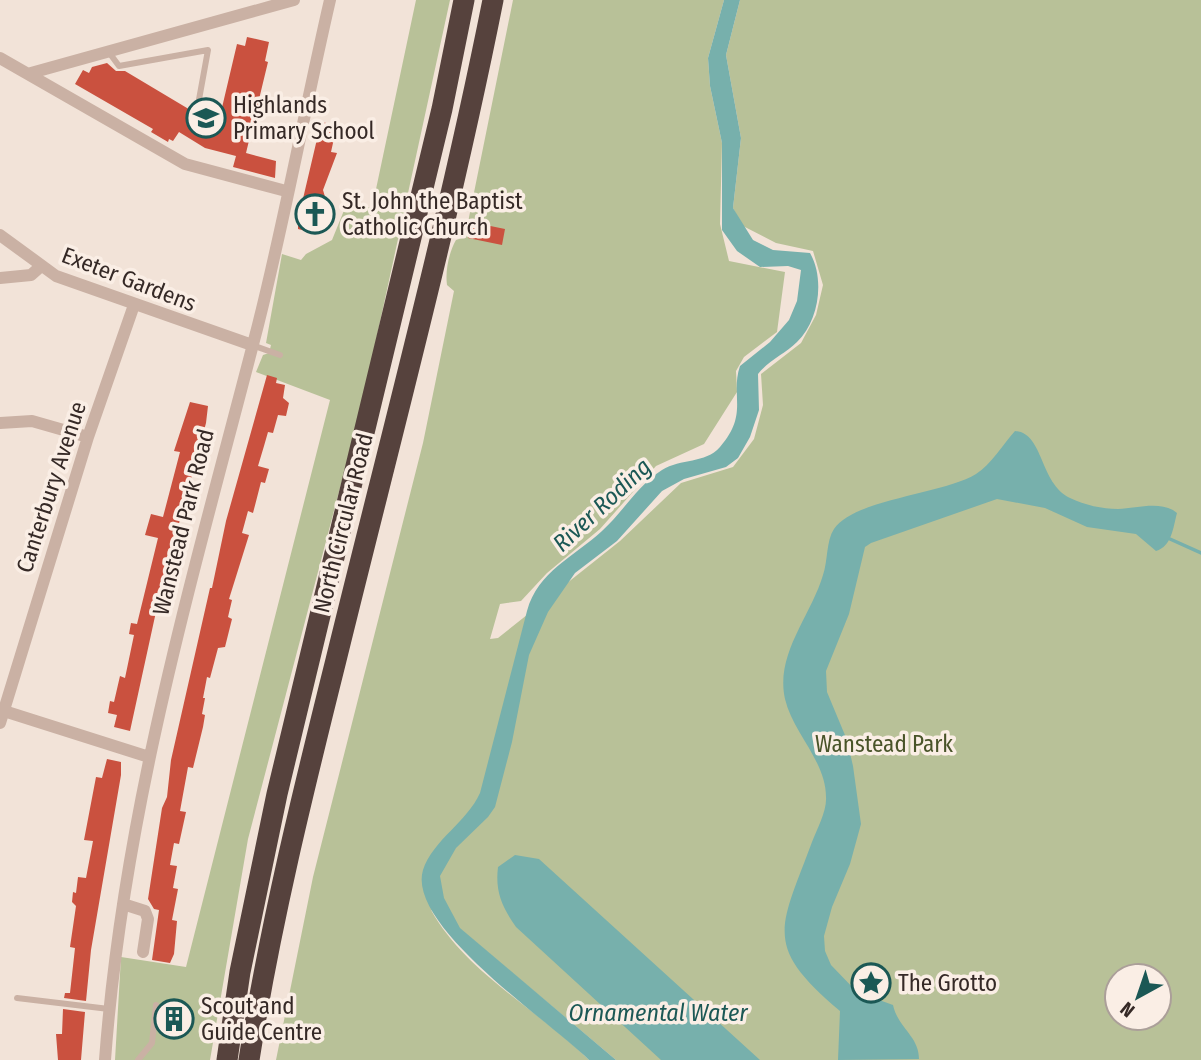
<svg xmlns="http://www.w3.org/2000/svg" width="1201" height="1060" viewBox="0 0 1201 1060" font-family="'Fira Sans Condensed',sans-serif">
<rect width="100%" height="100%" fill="#f2e3d8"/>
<path fill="#b8c198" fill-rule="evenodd" d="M 416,0 L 450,0 L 363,400 L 248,839 L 210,1060 L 115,1060 L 121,957 L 186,967 L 330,400 L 256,372 L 263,355 L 269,353 L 271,345 L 266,343 L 282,254 L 301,260 L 306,254 L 332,240 L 347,203 L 372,208 Z
M 513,0 L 724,0 L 708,58 L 710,86 L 722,143 L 720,224 L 729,261 L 785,272 L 777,332 L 744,357 L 736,371 L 737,392 L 704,444 L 656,466 L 600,529 L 547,573 L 521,601 L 500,604 L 490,639 L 498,638 L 620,541 L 681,483 L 733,467 L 754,439 L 763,405 L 761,374 L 801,343 L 816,315 L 823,285 L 813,251 L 776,243 L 741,225 L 733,208 L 741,138 L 726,55 L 740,0 L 1201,0 L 1201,1060 L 616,1060 L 459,928 L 431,910 C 466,973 539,1010 589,1060 L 276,1060 L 313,877 L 423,443 L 454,291 L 447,285 C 445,271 449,252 456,240 L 465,237 ZM 1117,976 L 1159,976 L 1159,1018 L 1117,1018 Z"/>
<path fill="#77b0ac" d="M 724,0 L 740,0 L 726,55 L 741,138 L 733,208 L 753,240 L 773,250 L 810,253 C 825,279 819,321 797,342 C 785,354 769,360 758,374 L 759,410 L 750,437 L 738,458 L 726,467 L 684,479 L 662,491 L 617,541 L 575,573 L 548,612 L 529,655 L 512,742 L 495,807 L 488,817 L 456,848 L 440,876 L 444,898 L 460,928 L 616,1060 L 589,1060 C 552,1023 406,926 423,870 C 433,840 467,822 480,793 L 527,611 C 538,571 574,557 602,531 C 623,512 638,485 662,470 C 681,458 705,464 720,447 C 749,414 730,396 740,366 L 770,342 L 789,320 L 797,301 L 801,270 L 788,266 L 760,267 L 737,251 L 722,230 L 722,143 L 710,86 L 708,58 Z
M 1015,431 C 1044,433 1039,483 1070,498 C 1085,505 1102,509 1118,509 C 1137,508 1162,500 1177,513 C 1173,528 1172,546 1156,551 L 1136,534 L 1087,527 L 1045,508 L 997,499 L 871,543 L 865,547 L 849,614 L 826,671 L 827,692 L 847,740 L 853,766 L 861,824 L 850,864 L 832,907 L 824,936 L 825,951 L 831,965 L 857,992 L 893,1005 C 898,1028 919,1036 919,1059 L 838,1060 L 840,1011 C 762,945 780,929 812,842 C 817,829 827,811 826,797 C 826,761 793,733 785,699 C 775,654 811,616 823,575 C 828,561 826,541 834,529 C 854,499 944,494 976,474 C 991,465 1003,444 1015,431 Z
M 515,855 L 539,859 L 760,1060 L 661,1060 L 516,927 C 502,907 495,892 498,867 Z"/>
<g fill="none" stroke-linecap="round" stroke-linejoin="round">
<path stroke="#77b0ac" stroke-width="3.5" d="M 1170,539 L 1201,553"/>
</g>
<path fill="#ca513f" d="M 247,37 L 269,42 L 265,61 L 268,62 L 246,153 L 276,161 L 275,178 L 233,167 L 236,156 L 205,148 L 179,132 L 173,141 L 169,139 L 168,142 L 151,132 L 153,129 L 75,84 L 83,70 L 89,73 L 92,67 L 107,63 L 116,71 L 125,71 L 192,111 L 189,116 L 216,133 L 237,44 L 245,46 Z
M 321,122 L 337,125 L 331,152 L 337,153 L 323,190 L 328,207 L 331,206 L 331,217 L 326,228 L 324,226 L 317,234 L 298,229 L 298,220 Z
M 471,222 L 505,229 L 502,245 L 468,238 Z
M 267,375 L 277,378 L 276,383 L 285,385 L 283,398 L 289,403 L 286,416 L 278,415 L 273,433 L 268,432 L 264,446 L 258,466 L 269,469 L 265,483 L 261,482 L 253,513 L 248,511 L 242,533 L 249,535 L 229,599 L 232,600 L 228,617 L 232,619 L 225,647 L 218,648 L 210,678 L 207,677 L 203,698 L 205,698 L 202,714 L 205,715 L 203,727 L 193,768 L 188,767 L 180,811 L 186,812 L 179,844 L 174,843 L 170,865 L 177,866 L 173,888 L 178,889 L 172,920 L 177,921 L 174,954 L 170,963 L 152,960 L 159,910 L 154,909 L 148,899 L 162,808 L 167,797 L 171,760 L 210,588 L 212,588 L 226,521 Z
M 190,402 L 208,406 L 206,423 L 159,598 L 130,731 L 114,727 L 117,715 L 108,713 L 110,701 L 114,702 L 120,676 L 125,678 L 134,635 L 129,634 L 131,623 L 137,624 L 158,538 L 145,535 L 151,514 L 163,517 L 180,452 L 174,451 Z
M 107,759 L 121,762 L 121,775 L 91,950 L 86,1001 L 64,998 L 65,993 L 70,993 L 75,948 L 70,947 L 76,906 L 72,902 L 73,892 L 76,893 L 78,877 L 86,878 L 93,841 L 84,840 L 96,777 L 102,778 Z
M 63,1009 L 85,1012 L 81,1060 L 58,1060 L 56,1034 L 62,1034 Z"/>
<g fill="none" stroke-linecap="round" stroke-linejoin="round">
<path stroke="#cab1a4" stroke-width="6" d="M 108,51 L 119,66 L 208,50 L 198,105
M 252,345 L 280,355
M 17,998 L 109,1009
M 138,1060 L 152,1043 L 156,1005"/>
<path stroke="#cab1a4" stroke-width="12" d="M 0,58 L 185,164 L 286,191
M 31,73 L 294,0
M 0,235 L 56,276 L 252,345
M 0,278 L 31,275 L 40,267
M 0,423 L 32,421 L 88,437
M 4,711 L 149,757
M 0,723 L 88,437 L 134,305
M 123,904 L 145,911 L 148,919 L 143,952
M 105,1060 C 124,805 195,570 258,325 C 285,218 305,108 330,0"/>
<path stroke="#56423d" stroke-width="21" d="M 227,1060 L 240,972 L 277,794 L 442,109 L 464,0
M 249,1060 C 270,925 303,792 336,660 C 390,440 449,221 493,0"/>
</g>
<defs>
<g id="school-ring" transform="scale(2.0125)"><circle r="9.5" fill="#faeee5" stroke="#1b5855" stroke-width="1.5"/><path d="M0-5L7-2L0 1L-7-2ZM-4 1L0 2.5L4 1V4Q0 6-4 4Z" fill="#1b5855"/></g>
<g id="church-ring" transform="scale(2.0125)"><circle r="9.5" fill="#faeee5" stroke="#1b5855" stroke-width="1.5"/><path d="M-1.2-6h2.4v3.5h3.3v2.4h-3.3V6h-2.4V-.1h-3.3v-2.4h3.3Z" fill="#1b5855"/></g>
<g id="sight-ring" transform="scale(2.0125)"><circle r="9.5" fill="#faeee5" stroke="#1b5855" stroke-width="1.5"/><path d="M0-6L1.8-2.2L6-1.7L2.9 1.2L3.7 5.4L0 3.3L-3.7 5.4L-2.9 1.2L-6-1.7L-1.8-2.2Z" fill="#1b5855"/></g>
<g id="building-ring" transform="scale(2.0125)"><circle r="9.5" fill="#faeee5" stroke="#1b5855" stroke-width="1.5"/><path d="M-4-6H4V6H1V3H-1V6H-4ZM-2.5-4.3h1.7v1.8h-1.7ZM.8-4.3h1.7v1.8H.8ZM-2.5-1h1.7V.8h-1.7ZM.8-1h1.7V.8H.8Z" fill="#1b5855"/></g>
</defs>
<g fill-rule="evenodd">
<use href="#school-ring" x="206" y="118"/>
<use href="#church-ring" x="315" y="214"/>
<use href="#sight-ring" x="871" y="983"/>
<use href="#building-ring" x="174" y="1019"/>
</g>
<g text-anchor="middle" stroke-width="7" stroke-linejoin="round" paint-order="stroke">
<g font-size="23" fill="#352926" stroke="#faeee5" text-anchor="start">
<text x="233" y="113">Highlands<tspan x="233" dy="26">Primary School</tspan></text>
<text x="342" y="209">St. John the Baptist<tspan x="342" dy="26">Catholic Church</tspan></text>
<text x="898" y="991">The Grotto</text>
<text x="201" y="1014">Scout and<tspan x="201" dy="26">Guide Centre</tspan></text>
</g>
<g font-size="23" fill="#352926" stroke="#faeee5">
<text transform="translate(129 279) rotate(21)" y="8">Exeter Gardens</text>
<text transform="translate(51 487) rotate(-72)" y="8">Canterbury Avenue</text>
<text transform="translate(183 522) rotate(-76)" y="8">Wanstead Park Road</text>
<text transform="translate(343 523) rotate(-76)" y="8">North Circular Road</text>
</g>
<g font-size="23" fill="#495429" stroke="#faeee5">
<text x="884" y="752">Wanstead Park</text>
</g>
<g font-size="24" font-style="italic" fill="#1b5855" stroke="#faeee5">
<text transform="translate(602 505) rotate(-43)" y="8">River Roding</text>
<text x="658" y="1021">Ornamental Water</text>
</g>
</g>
<g transform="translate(1138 997) rotate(220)"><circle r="33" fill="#faeee5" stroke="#ab9f99" stroke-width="2"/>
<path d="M0-5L12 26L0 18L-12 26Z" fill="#1b5855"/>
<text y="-10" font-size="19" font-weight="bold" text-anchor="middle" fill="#352926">N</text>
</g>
</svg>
